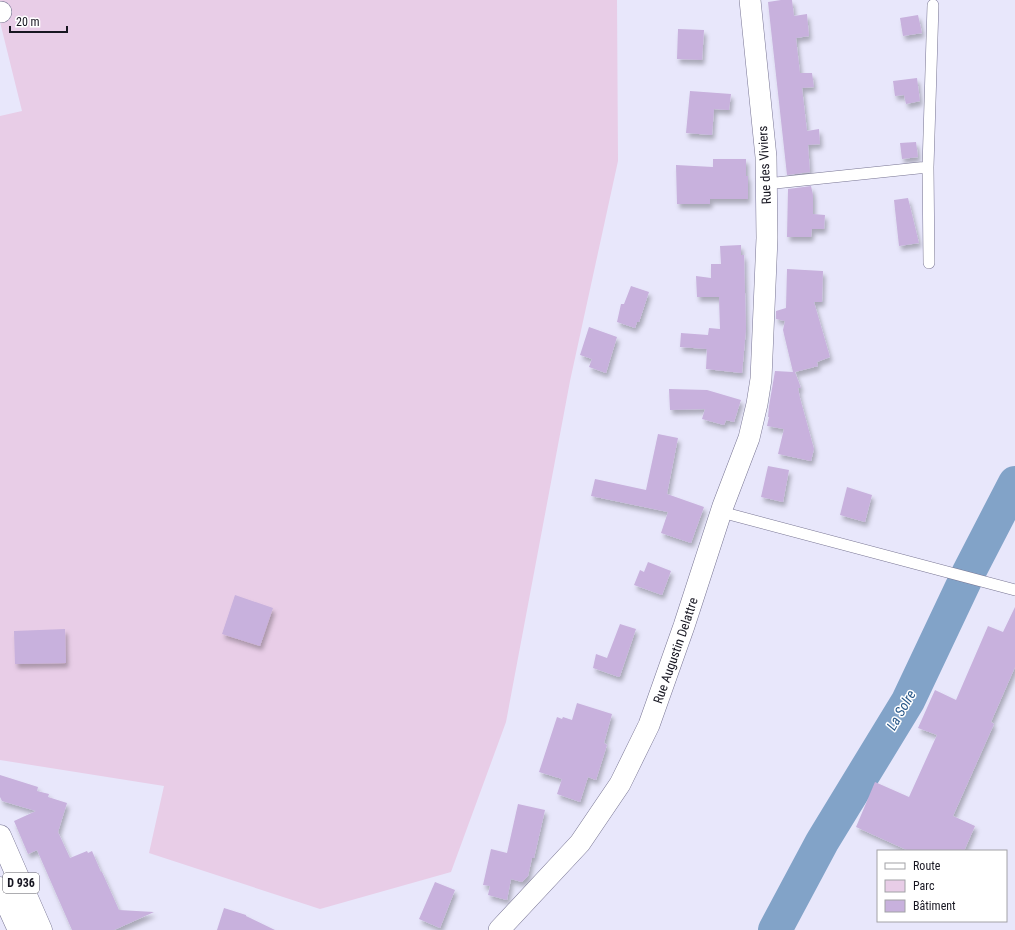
<svg xmlns="http://www.w3.org/2000/svg" width="1015" height="930" viewBox="0 0 1015 930" font-family="'Roboto Condensed',sans-serif">
<defs>
<filter id="shadow"><feDropShadow dx="2.5" dy="4.5" stdDeviation="2" flood-color="#0004"/></filter>
</defs>
<rect width="100%" height="100%" fill="#e8e7fb"/>
<path fill="#e8cde7" d="M 0,0 L 617,0 L 618,161 L 570,381 L 506,722 L 451,872 L 320,909 L 149,853 L 164,786 L 0,760 L 0,116 L 22,111 L 0,22 Z"/>
<g fill="none" stroke-linecap="round" stroke-linejoin="round">
<path stroke="#82a3c8" stroke-width="34" d="M 775,930 L 822,842 L 908,701 L 969,572 L 1015,483"/>
</g>
<path fill="#c8b1dd" filter="url(#shadow)" d="M 781,0 L 792,0 L 794,16 L 807,14 L 809,36 L 796,38 L 800,73 L 812,73 L 814,87 L 802,88 L 807,131 L 819,129 L 820,144 L 808,145 L 810,172 L 787,175 L 768,2 Z
M 918,15 L 922,33 L 903,36 L 900,18 Z
M 678,29 L 704,30 L 702,60 L 677,59 Z
M 917,78 L 920,101 L 906,104 L 904,95 L 895,96 L 893,81 Z
M 690,91 L 731,94 L 729,110 L 714,109 L 712,135 L 686,133 Z
M 916,142 L 918,157 L 902,159 L 900,143 Z
M 713,159 L 746,159 L 746,176 L 748,176 L 748,199 L 710,199 L 710,204 L 677,204 L 676,165 L 713,167 Z
M 811,186 L 813,195 L 813,214 L 825,215 L 824,229 L 812,229 L 811,237 L 787,237 L 788,189 Z
M 908,198 L 919,243 L 899,246 L 894,200 Z
M 741,245 L 741,255 L 744,255 L 746,329 L 742,373 L 706,369 L 707,349 L 680,347 L 681,333 L 708,335 L 709,328 L 720,329 L 719,297 L 697,297 L 696,276 L 711,278 L 711,264 L 721,264 L 720,246 Z
M 787,269 L 823,271 L 822,302 L 814,302 L 830,357 L 817,362 L 818,366 L 795,372 L 801,388 L 798,388 L 800,398 L 814,449 L 811,461 L 778,454 L 784,429 L 767,426 L 769,417 L 768,417 L 769,406 L 775,371 L 793,372 L 783,330 L 785,321 L 776,319 L 776,311 L 786,308 Z
M 631,286 L 649,292 L 639,322 L 637,322 L 635,328 L 617,322 L 621,304 L 624,304 Z
M 589,327 L 617,337 L 606,373 L 589,367 L 592,359 L 580,355 Z
M 669,389 L 707,390 L 741,400 L 734,422 L 726,420 L 724,425 L 702,419 L 705,409 L 670,410 Z
M 658,434 L 678,438 L 667,494 L 704,507 L 691,543 L 661,533 L 668,512 L 591,496 L 595,479 L 646,490 Z
M 768,466 L 789,470 L 783,502 L 761,497 Z
M 847,487 L 872,495 L 865,522 L 840,515 Z
M 648,562 L 671,571 L 662,595 L 634,585 L 640,570 L 644,572 Z
M 235,595 L 273,608 L 260,646 L 222,634 Z
M 1015,607 L 1015,667 L 991,722 L 994,724 L 953,816 L 975,826 L 964,851 L 909,851 L 856,827 L 875,782 L 909,797 L 937,735 L 918,728 L 935,690 L 956,700 L 988,626 L 1003,632 Z
M 620,624 L 636,629 L 620,676 L 619,677 L 593,668 L 596,654 L 607,658 Z
M 65,629 L 66,663 L 15,664 L 14,631 Z
M 577,703 L 612,714 L 604,743 L 607,745 L 596,780 L 588,777 L 580,802 L 557,794 L 562,779 L 539,772 L 557,717 L 562,719 L 563,717 L 572,720 Z
M 0,775 L 38,787 L 37,791 L 49,794 L 48,797 L 67,803 L 58,832 L 70,858 L 87,851 L 88,853 L 92,851 L 101,872 L 102,872 L 119,910 L 154,912 L 114,930 L 72,930 L 37,850 L 28,854 L 14,821 L 36,811 L 2,801 L 0,797 Z
M 518,804 L 545,810 L 534,858 L 532,858 L 528,876 L 522,882 L 511,879 L 507,900 L 488,895 L 490,886 L 483,885 L 491,849 L 507,853 Z
M 435,882 L 455,890 L 440,928 L 419,919 Z
M 224,908 L 246,915 L 246,916 L 275,930 L 217,930 Z"/>
<g fill="none" stroke-linecap="round" stroke-linejoin="round">
<g stroke="#777492" stroke-width="12">
<path id="lane" d="M 928,167 L 929,263
M 766,184 L 928,167 L 933,5
M 721,512 L 1015,590"/>
</g>
<g stroke="#777492" stroke-width="22">
<g id="street">
<path d="M 0,12 L 1,12"/>
<path id="s1" d="M 499,930 L 580,843 L 620,784 L 649,725 L 684,626 L 723,506 L 749,438 L 757,404 L 761,379 L 767,238 L 766,157 L 750,0"/>
</g>
</g>
<g stroke="#777492" stroke-width="23">
<path id="primary" d="M 0,836 L 41,930
M 0,888 L 19,930"/>
</g>
<use href="#lane" stroke="#fff" stroke-width="11"/>
<use href="#street" stroke="#fff" stroke-width="21"/>
<use href="#primary" stroke="#fff" stroke-width="22"/>
</g>
<g text-anchor="middle" stroke-width="3" stroke-linejoin="round" paint-order="stroke">
<rect fill="#fff" stroke="#5d5c64" stroke-width="1" x="3" y="873" width="36" height="20" rx="3"/>
<g font-size="12" font-weight="bold" fill="#171621">
<text x="21" y="887">D 936</text>
</g>
<g font-size="13" fill="#171621" stroke="#fff">
<text transform="translate(764 165) rotate(-93)" y="5">Rue des Viviers</text>
<text dy="5" stroke="none"><textPath href="#s1" startOffset="335">Rue Augustin Delattre</textPath></text>
</g>
<g font-size="14" font-style="italic" fill="#295889" stroke="#fff">
<text transform="translate(901 710) rotate(-60)" y="5">La Solre</text>
</g>
</g>
<rect x="877" y="850" width="130" height="72" fill="#ffffff" stroke="#a2a2a6"/>
<rect x="885" y="863" width="20" height="6" fill="#ffffff" stroke="#a2a2a6"/>
<text x="913" y="870" font-size="12" fill="#171621">Route</text>
<rect x="885" y="880" width="20" height="12" fill="#e8cde7" stroke="#a2a2a6"/>
<text x="913" y="890" font-size="12" fill="#171621">Parc</text>
<rect x="885" y="900" width="20" height="12" fill="#c8b1dd" stroke="#a2a2a6"/>
<text x="913" y="910" font-size="12" fill="#171621">Bâtiment</text>
<path d="M10 26v6h57v-6" fill="none" stroke="#171621" stroke-width="2"/>
<text x="16" y="26" font-size="12" fill="#171621" stroke="#ffffff" stroke-width="3" paint-order="stroke">20 m</text>
</svg>
